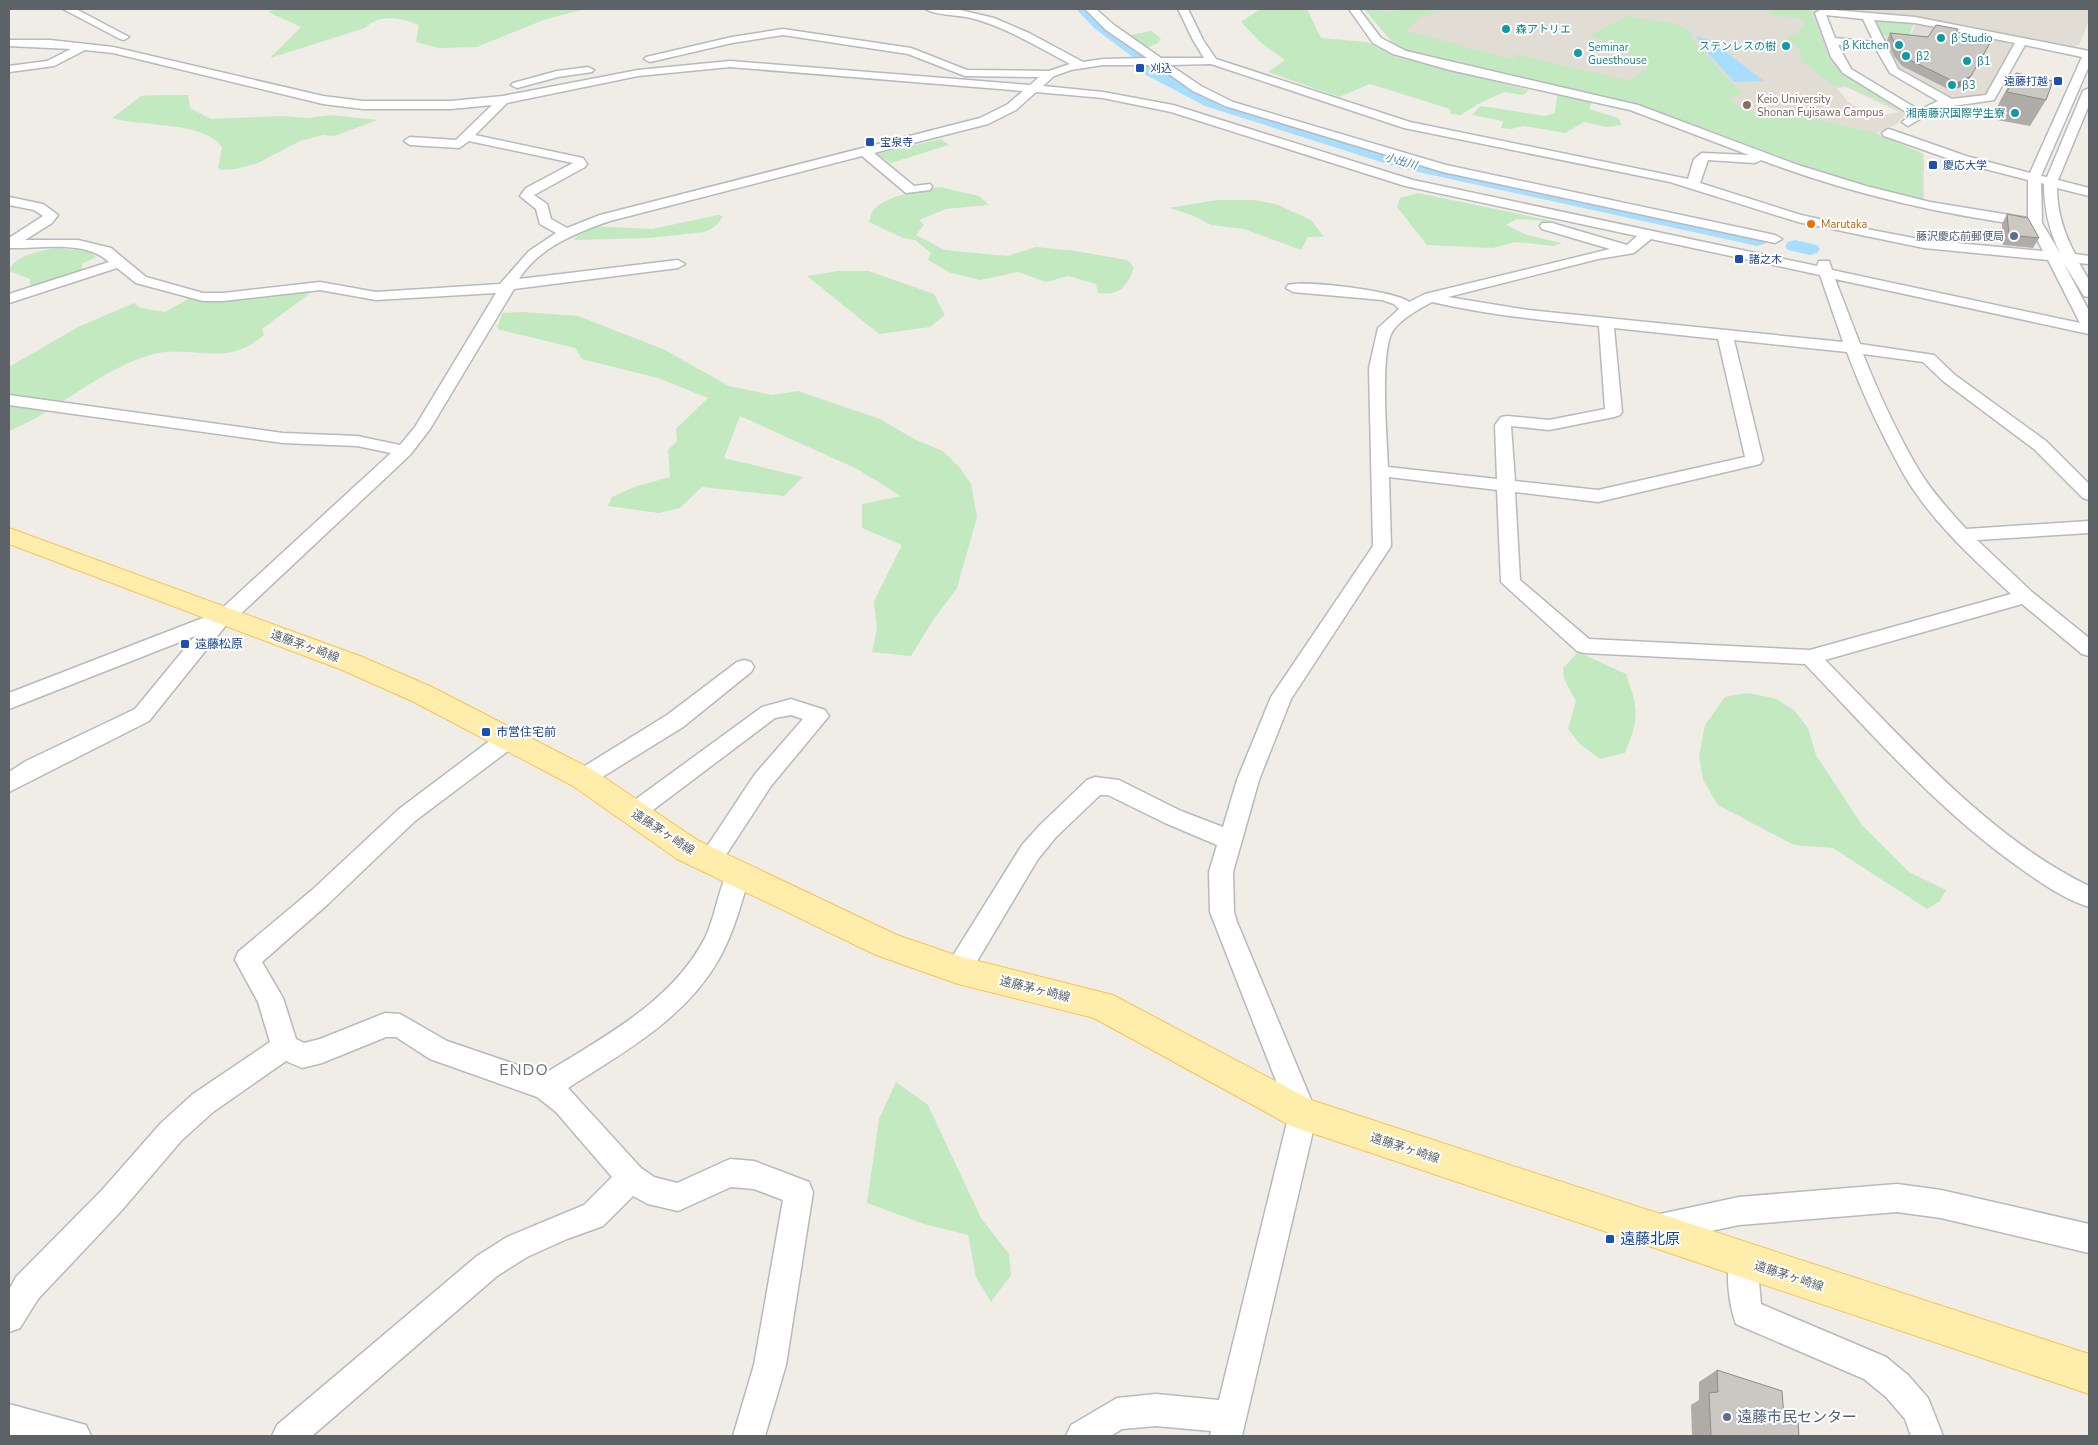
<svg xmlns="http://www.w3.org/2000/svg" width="2098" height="1445" viewBox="0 0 2098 1445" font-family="'Nunito Sans','Noto Sans JP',sans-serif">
<rect width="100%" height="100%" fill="#f0ede6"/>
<path fill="#e1dcd4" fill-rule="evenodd" d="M 1369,9 L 2089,9 L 2089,20 L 2079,45 L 2069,47 L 1902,17 L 1816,9 L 1830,55 L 1837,67 L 1857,82 L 1907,114 L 1895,125 L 1877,133 L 1924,154 L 1924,201 L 1669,113 L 1413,49 ZM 1846,87 L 1899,112 L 1900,112 L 1883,115 L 1875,110 L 1866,112 L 1848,102 L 1837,88 Z
M 1917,22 L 2016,43 L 1987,94 L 1982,97 L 1951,100 L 1896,68 L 1881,37 L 1914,39 L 1911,34 Z"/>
<path fill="#c3e9c1" d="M 273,9 L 585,9 L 546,19 L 477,47 L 439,48 L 416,42 L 419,25 C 401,18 380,13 365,28 L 270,58 L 301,27 L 268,12 Z
M 1260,9 L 1307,9 L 1321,38 L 1367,42 L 1396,57 L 1529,90 L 1523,95 L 1504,92 L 1478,104 L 1461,115 L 1451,114 L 1450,109 L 1370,84 L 1339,97 L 1268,72 L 1285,60 L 1261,43 L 1241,22 Z
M 1364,9 L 1378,9 L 1384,13 L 1409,9 L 1432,9 L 1435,11 L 1428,16 L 1420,17 L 1406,31 L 1513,59 L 1517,54 L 1630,81 L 1650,66 L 1607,42 L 1589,36 L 1627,16 L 1673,23 L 1690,31 L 1695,43 L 1743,94 L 1729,98 L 1737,106 L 1753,112 L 1805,115 L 1822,121 L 1869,131 L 1922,154 L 1922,202 L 1826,174 L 1669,115 L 1606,97 L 1514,79 L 1405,50 L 1392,42 Z
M 1773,9 L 1810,9 L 1832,64 L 1848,78 L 1899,109 L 1846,86 L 1832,85 L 1802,61 L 1800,50 L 1785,36 L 1798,35 L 1799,29 L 1806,26 L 1800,18 L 1771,16 L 1768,13 Z
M 1874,17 L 1915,22 L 1910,33 L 1913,39 L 1881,36 Z
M 1152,31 L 1161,39 L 1158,43 L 1147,48 L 1130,35 Z
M 162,95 L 188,95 L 190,108 L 211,119 L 282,116 L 309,118 L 330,115 L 378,120 L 334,136 L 323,135 L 300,141 L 258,163 L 236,169 L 221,170 L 218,168 L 222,147 C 204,121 141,127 112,118 L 141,96 Z
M 1557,95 L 1592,102 L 1589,109 L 1618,118 L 1622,125 L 1607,127 L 1584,122 L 1565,133 L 1524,126 L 1511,129 L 1501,128 L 1503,121 L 1472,115 L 1481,106 L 1545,116 L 1555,113 Z
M 941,139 L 949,145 L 891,163 L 877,154 Z
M 940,187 L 979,196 L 989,205 L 946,209 L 919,220 L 924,225 L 916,235 L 945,250 L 1007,256 L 1036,247 L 1076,251 L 1127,260 L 1134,267 C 1127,287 1120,296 1098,293 L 1096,284 L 1068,276 L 1046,282 L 1018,272 L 980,280 L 951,273 L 928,260 L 931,253 L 915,240 L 903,238 L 869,222 C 870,218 871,214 873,211 C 883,196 924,189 940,187 Z
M 1418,193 L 1558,222 L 1517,219 L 1506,225 L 1527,235 L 1562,243 L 1553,246 L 1516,242 L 1493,248 L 1427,245 L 1397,207 L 1400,198 Z
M 1217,200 L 1254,200 L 1276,204 L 1311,220 L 1324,237 L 1308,237 L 1301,250 L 1244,229 L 1211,225 L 1192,215 L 1169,208 Z
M 718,215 L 723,216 C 718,225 713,229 704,232 L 649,238 L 574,240 L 580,232 L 591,226 L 652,229 Z
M 55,248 L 89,251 L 96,257 L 82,264 L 83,272 L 30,286 L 30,279 L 9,271 C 14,255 41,251 55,248 Z
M 838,271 L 869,271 L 934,294 L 945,315 L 930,327 L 879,334 L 807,276 Z
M 313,291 L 262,329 L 264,335 C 224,369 194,344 154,354 C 100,368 59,411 9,431 L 9,367 L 78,327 L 134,303 L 141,308 L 165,312 L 190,298 L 206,301 Z
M 522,312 L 578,316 L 663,349 L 729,386 L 772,395 L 798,391 L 880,419 L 914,439 L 943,451 L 960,468 L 971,484 L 977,517 L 957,588 L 934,619 L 911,656 L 872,652 L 877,629 L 874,601 L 902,545 L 862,528 L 862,504 L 901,496 L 857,469 L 740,416 L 724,458 L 803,477 L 784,496 L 702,487 L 680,508 L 659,513 L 608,506 L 612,497 L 634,487 L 670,477 L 668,450 L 677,441 L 676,429 L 708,398 L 658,378 L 582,359 L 575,348 L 497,329 L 502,313 Z
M 1578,652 L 1626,674 C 1639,710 1639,718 1625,753 L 1600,759 L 1580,744 L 1568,729 L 1576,701 L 1564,679 L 1563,668 Z
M 1747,693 L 1774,698 L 1794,710 L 1808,728 L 1816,755 L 1862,825 L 1909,872 L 1946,890 L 1940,901 L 1927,909 L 1833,848 L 1794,845 L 1718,805 L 1703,780 L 1699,756 L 1705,725 L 1725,697 Z
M 896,1082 L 928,1105 L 981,1218 L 1009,1254 L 1011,1275 L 991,1302 L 976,1277 L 968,1235 L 924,1224 L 867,1203 L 879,1119 Z"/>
<path fill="#a7deff" d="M 1696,36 L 1710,40 L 1764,81 L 1734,82 L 1699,43 Z"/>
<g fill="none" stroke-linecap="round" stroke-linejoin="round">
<path fill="#a7deff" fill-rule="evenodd" d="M 1076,9 L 1091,9 L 1161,63 L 1163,66 L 1161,69 L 1217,98 L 1411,159 L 1757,234 L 1764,236 L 1767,240 L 1764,244 L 1757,246 L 1400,168 L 1205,106 L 1146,75 L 1144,71 L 1146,67 L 1094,28 Z
M 1795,240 L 1817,245 L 1820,249 L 1817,253 L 1810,255 L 1788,250 L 1785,246 L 1788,242 Z"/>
<g stroke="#b6b9bd" stroke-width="3">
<path id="minor" d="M 63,9 L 76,9 L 129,37 L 124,40 L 120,39 Z
M 926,9 L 956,9 L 994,18 L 1029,33 L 1083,62 L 1103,59 L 1147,58 L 1106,30 L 1085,9 L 1096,9 L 1114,25 L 1161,58 L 1204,58 L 1193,40 L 1178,9 L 1188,9 L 1203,40 L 1216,59 L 1410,122 L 1688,179 L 1694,159 L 1702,153 L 1749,155 L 1630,110 L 1450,70 L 1393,54 L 1373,43 L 1349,9 L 1359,9 L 1381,38 L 1406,51 L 1638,105 L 1798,165 L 1866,186 L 1930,202 L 2028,218 L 2028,180 L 1958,162 L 1884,136 L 1882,133 L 1888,129 L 1892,130 L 1966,156 L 2030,173 L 2082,57 L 2025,45 L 1994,100 L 1939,108 L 1908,126 L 1902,122 L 1911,115 L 1843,73 L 1831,57 L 1815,13 L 1822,9 L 1915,17 L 2089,51 L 2089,66 L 2041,176 L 2047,177 L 2083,91 L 2089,88 L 2089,105 L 2058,180 L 2089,188 L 2089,196 L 2057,188 C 2057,212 2064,233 2075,254 L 2089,256 L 2089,264 L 2079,263 L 2089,280 L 2089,297 L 2084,296 L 2063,262 L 2089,311 L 2089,334 L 1835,279 L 1860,344 L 1934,355 L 1955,375 L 2046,441 L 2089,484 L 2089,500 L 2083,498 L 2034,449 L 1943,381 L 1923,362 L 1863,354 C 1878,392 1899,437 1920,472 C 1933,493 1950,511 1966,529 L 2089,521 L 2089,533 L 1977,540 L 2032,592 L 2089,638 L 2089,656 L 2082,654 L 2022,604 L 1825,660 C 1904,739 1987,837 2089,886 L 2089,907 C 2064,899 2041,883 2020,868 C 1939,811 1873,735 1805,664 L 1584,653 L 1577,651 L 1501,582 L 1497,490 L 1389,477 L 1391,546 L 1291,699 L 1259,780 L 1233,872 L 1234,912 L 1237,922 L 1317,1114 L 1242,1436 L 1210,1436 L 1211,1431 L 1156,1426 L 1122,1429 L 1111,1436 L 1066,1436 L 1071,1425 L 1117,1398 L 1156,1394 L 1219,1400 L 1289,1114 L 1210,912 L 1209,872 L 1217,845 L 1165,823 L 1108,795 L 1100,795 L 1056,837 L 1038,859 L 967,978 L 958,981 L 949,978 L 945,970 L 949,962 L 1022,845 L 1040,825 L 1087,780 L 1095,777 L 1119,780 L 1181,811 L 1223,827 L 1237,780 L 1271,697 L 1373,546 L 1369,368 L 1378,328 L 1399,309 L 1394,304 L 1382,300 L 1293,292 L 1286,288 L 1288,285 C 1306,280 1396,291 1409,302 L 1425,294 L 1610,249 L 1542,229 L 1540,226 L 1542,223 L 1552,223 L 1627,245 L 1637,236 L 1405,186 L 1171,112 L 1103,98 L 1036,92 L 1016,110 L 988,124 L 874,153 L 914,186 L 930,184 L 932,187 L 930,190 L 906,193 L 862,156 L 610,221 C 577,232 538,248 519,279 L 678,260 L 685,264 L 678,268 L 514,289 L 430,429 L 410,455 L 232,622 L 227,624 L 149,721 L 9,792 L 9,772 L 26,761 L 135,709 L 195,636 L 9,709 L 9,693 L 218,612 L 391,453 L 357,446 L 283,443 L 9,405 L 9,395 L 283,433 L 357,436 L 400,445 L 415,427 L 496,293 L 376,300 L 320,290 L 223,301 L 203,301 L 136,283 L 117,268 L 9,303 L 9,294 L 109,262 C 85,239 39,249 9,248 L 9,238 L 43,216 L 34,210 L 9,205 L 9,197 L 43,204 L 58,215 L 52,223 L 25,240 L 78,240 L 111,248 L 146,277 L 203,293 L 223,293 L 320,282 L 376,292 L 500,284 L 529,251 L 556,233 L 540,224 L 536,209 L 520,196 L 526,188 L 573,163 L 469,141 L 459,148 L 410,145 L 404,141 L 410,137 L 456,140 L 492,105 L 451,109 L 363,109 L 323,104 L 113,53 L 85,50 L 54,66 L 9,72 L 9,66 L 47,61 L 71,49 L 9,46 L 9,40 L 50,40 L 113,47 L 323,96 L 363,101 L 451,101 L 503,96 L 638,70 L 730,61 L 1030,85 L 1039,77 L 965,76 L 908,54 L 783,35 L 732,43 L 650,62 L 644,59 L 646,57 L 732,37 L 783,29 L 911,48 L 967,70 L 1049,71 L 1070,64 C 1038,47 1006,27 971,18 C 960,15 933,15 926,9 ZM 1826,15 L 1863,19 L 1874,42 L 1835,38 ZM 1874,20 L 1915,23 L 2015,43 L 1986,95 L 1952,99 L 1898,69 ZM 1838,45 L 1876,49 L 1890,73 L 1938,101 L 1919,110 L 1851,69 ZM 1211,64 L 1404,128 L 1670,182 L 1798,222 L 1924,248 L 2048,260 L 2080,323 L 1832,270 L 1829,261 L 1819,261 L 1817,266 L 1413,180 L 1173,105 L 1103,92 L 1043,86 L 1054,76 L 1071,70 L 1103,65 L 1156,65 L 1193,91 L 1225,106 L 1443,172 L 1775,243 L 1782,239 L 1775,235 L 1446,165 L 1233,102 L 1201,86 L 1170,65 ZM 730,67 L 1023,91 L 1008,104 L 980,118 L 600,215 L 567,228 L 551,219 L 547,204 L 534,195 L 585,167 L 587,164 L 583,158 L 475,135 L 507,103 L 638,76 ZM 1708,160 L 1755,163 L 1761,160 C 1848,193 1938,214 2030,226 L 2043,251 L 1924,240 L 1856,227 L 1801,215 L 1700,183 ZM 2041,183 L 2044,184 C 2044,209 2049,230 2060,253 L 2042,223 ZM 1651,239 L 1820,275 L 1843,342 L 1528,310 L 1448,297 L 1598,259 L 1634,253 ZM 1432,302 C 1487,315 1543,320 1599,326 L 1605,409 L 1549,420 L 1507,416 L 1501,417 L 1495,425 L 1497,479 L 1388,467 C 1387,440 1379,347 1394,329 C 1404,317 1419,309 1432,302 ZM 1614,328 L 1718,339 L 1745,457 L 1598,490 L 1515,481 L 1511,426 L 1549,430 L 1614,417 L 1620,415 L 1622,412 ZM 1734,340 L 1847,352 C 1862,393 1882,435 1903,473 C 1930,520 1971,557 2011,594 L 1810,650 L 1589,639 L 1520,580 L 1515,492 L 1598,502 L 1760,464 L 1763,460 Z
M 588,67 L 594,70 L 592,72 L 558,77 L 517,88 L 511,85 L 513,83 L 557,71 Z
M 744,660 L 751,662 L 754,667 L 751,672 L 683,727 L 591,784 L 583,787 L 575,784 L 572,778 L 575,772 L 667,715 L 737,662 Z
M 791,699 L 825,710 L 829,716 L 771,786 L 718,867 L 710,870 L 702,867 L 698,860 L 755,774 L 803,719 L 791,715 L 775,718 L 641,819 L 633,822 L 625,819 L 622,813 L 625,807 L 762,707 Z
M 508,731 L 516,733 L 519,739 L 516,745 L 415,821 L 328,904 L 262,962 L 283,998 L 296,1039 L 304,1043 L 320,1039 L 385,1013 L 400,1014 L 447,1041 L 544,1074 C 603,1037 672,1002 705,938 C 716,915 718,889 730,866 L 738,863 L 746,866 L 750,873 C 742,902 734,932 719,959 C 685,1019 624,1052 568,1088 L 641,1168 L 654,1177 L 677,1183 L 730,1159 L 754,1161 L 809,1182 L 813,1192 L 786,1365 L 765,1436 L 733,1436 L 754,1365 L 783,1200 L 754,1189 L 731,1187 L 678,1211 L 648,1204 L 633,1196 L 603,1226 L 567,1239 L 527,1257 L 497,1276 L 312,1436 L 272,1436 L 277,1425 L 477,1256 L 507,1237 L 584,1205 L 612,1177 L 556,1112 L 537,1097 L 430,1059 L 396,1037 L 386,1037 L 322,1063 L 302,1068 L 286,1061 L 213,1112 L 181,1141 L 122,1210 L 38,1299 L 20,1328 L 9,1332 L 9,1290 L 16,1277 L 102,1190 L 161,1123 L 193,1094 L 270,1042 L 258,1002 L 235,960 L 238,952 L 312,890 L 399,809 L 500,733 Z
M 1897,1184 L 1941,1190 L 2089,1224 L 2089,1253 L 1941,1218 L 1897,1212 L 1739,1225 L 1660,1242 L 1650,1238 L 1646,1228 L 1650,1218 L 1660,1214 L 1739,1197 Z
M 1742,1245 L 1752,1250 L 1757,1260 L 1761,1304 L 1886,1357 L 1908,1375 L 1928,1398 L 1943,1436 L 1911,1436 L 1905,1419 L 1886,1397 L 1864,1379 L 1736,1324 C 1729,1306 1724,1267 1732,1250 Z
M 9,1404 L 86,1425 L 91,1436 L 9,1436 Z"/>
</g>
<g stroke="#f9c256" stroke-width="2">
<path id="major" d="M 9,528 L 360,656 L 432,687 L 593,770 L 699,841 L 897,935 L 958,956 L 1113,995 L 1311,1100 L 2089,1354 L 2089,1394 L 1291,1126 L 1094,1018 L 958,984 L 876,955 L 677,859 L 573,786 L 412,701 L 342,670 L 9,544 Z"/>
</g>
<use href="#minor" fill="#fff" fill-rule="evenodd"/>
<use href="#major" fill="#ffedac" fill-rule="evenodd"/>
</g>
<path fill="#afaca8" d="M 1958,29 L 1955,36 L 1986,51 L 1966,84 L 1952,91 L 1902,66 L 1894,56 L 1887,41 L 1890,33 L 1928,37 Z
M 2016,73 L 2046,100 L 2030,126 L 1992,119 L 2001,99 Z
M 2007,214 L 2039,238 L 2033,248 L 2003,245 L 2002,224 Z
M 1717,1370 L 1784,1417 L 1799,1436 L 1692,1436 L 1691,1405 L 1699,1400 L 1699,1382 Z"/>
<path fill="#8e8c88" d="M 1990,43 L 1966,84 L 1952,91 L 1957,83 Z"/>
<path fill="#cbc8c3" stroke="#8e8c88" d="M 1936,25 L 1958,29 L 1954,36 L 1990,43 L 1971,76 L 1957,83 L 1906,58 L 1897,48 L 1890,33 L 1928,37 Z
M 2016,73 L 2053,81 L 2046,100 L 2007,92 Z
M 2007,214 L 2028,218 L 2039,238 L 2009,235 Z
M 1717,1370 L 1782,1391 L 1784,1417 L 1798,1422 L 1799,1436 L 1711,1436 L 1709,1393 L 1718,1392 Z"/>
<g fill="#0f9aa8" stroke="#fff" stroke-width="2">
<circle cx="1506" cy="29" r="5"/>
<circle cx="1941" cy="38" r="5"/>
<circle cx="1899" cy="45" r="5"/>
<circle cx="1786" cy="46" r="5"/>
<circle cx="1578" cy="53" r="5"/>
<circle cx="1906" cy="56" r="5"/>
<circle cx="1967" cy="61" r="5"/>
<circle cx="1952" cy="85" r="5"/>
<circle cx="2015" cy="113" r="5"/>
</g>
<g fill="#1a4fb4" stroke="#fff" stroke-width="2">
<rect x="1135" y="63" width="10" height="10" rx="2.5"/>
<rect x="2053" y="76" width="10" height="10" rx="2.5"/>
<rect x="865" y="137" width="10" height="10" rx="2.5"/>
<rect x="1928" y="160" width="10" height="10" rx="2.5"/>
<rect x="1734" y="254" width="10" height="10" rx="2.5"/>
<rect x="180" y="639" width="10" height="10" rx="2.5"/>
<rect x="481" y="727" width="10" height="10" rx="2.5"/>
<rect x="1605" y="1234" width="10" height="10" rx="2.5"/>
</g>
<circle fill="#8d6e63" stroke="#fff" stroke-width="2" cx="1747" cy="105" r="5"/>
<circle fill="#e8710a" stroke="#fff" stroke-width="2" cx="1811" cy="224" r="5"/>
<g fill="#5c6f8a" stroke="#fff" stroke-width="2">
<circle cx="2014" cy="236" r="5"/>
<circle cx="1727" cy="1417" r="5"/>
</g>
<g text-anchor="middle" stroke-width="4" stroke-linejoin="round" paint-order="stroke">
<g font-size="11" fill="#0d838f" stroke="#fff" text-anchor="start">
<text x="1516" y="33">森アトリエ</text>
<text x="1951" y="42">β Studio</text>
<text x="1889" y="49" text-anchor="end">β Kitchen</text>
<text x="1776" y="50" text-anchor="end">ステンレスの樹</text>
<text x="1588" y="51">Seminar<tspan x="1588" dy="13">Guesthouse</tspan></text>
<text x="1916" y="60">β2</text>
<text x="1977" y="65">β1</text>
<text x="1962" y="89">β3</text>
<text x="2005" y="117" text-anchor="end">湘南藤沢国際学生寮</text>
</g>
<g font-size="11" fill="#164399" stroke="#fff" text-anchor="start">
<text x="1150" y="72">刈込</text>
<text x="2048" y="85" text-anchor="end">遠藤打越</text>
<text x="880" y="146">宝泉寺</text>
<text x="1943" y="169">慶応大学</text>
<text x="1749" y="263">諸之木</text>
</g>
<g font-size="11" fill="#785e54" stroke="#fff" text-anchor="start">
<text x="1757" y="103">Keio University<tspan x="1757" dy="13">Shonan Fujisawa Campus</tspan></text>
</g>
<g font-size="11" font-style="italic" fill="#3b7aae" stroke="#fff">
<text transform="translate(1401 161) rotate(16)" y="4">小出川</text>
</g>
<g font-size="11" fill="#c56008" stroke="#fff" text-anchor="start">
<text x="1821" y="228">Marutaka</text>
</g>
<g font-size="11" fill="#4e5e75" stroke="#fff" text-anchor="end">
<text x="2004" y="240">藤沢慶応前郵便局</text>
</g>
<g font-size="12" fill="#164399" stroke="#fff" text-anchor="start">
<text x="195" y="648">遠藤松原</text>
<text x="496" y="736">市営住宅前</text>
</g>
<g font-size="12" fill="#5d6267" stroke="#fff">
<text transform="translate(305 646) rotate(20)" y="4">遠藤茅ヶ崎線</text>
<text transform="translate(663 832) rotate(33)" y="4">遠藤茅ヶ崎線</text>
<text transform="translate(1035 989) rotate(14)" y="4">遠藤茅ヶ崎線</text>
<text transform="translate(1405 1148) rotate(18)" y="4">遠藤茅ヶ崎線</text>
<text transform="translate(1789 1276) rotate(18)" y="4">遠藤茅ヶ崎線</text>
</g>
<g font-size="15" fill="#164399" stroke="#fff" text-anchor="start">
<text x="1620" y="1244">遠藤北原</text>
</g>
<g font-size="15" fill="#4e5e75" stroke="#fff" text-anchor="start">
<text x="1737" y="1422">遠藤市民センター</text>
</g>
<g font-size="16" letter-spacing="1" fill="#6e7479" stroke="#fff">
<text x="524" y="1075">ENDO</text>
</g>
</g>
<rect width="2098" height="1445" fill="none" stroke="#5d6267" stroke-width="20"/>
</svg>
